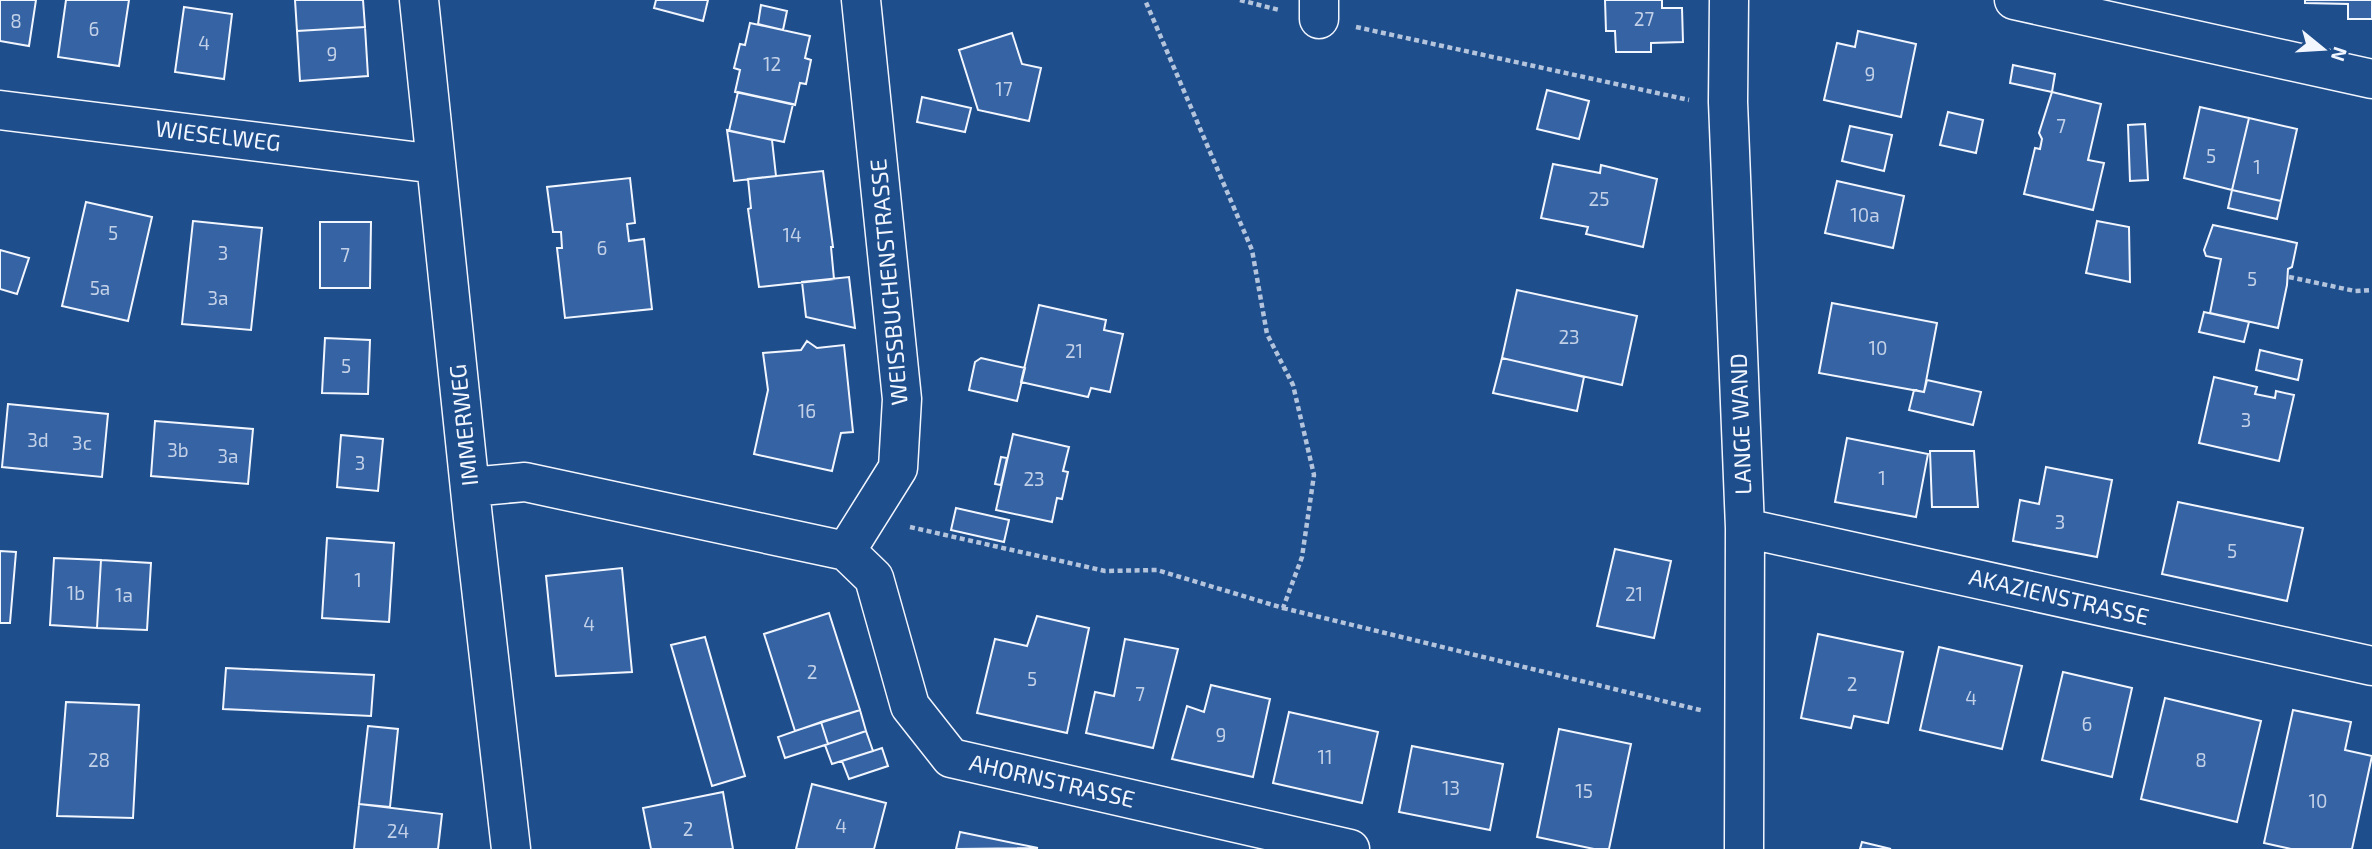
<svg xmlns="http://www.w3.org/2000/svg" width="2372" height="849" viewBox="0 0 2372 849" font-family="'Exo 2',sans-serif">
<rect width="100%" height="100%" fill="#1f4e8c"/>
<path fill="#3563a3" stroke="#f2f6ff" stroke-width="2" d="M 0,0 L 36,0 L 29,46 L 0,41 Z
M 66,0 L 129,0 L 119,66 L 58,57 Z
M 295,0 L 363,0 L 365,27 L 297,31 Z
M 656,0 L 708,0 L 703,21 L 654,8 Z
M 1605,0 L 1662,0 L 1662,8 L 1682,8 L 1683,42 L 1651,43 L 1651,52 L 1616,52 L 1615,31 L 1606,31 Z
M 2305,0 L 2372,0 L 2372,19 L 2348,19 L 2348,4 L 2305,3 Z
M 761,5 L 787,11 L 783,30 L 758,24 Z
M 184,7 L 232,14 L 224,79 L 175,72 Z
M 750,23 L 810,36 L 805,58 L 811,60 L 806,84 L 800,83 L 795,105 L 735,92 L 740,70 L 734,68 L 740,44 L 745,45 Z
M 365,27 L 368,76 L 300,81 L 297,31 Z
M 1858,31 L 1916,44 L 1901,117 L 1824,100 L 1837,43 L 1855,47 Z
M 1012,33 L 1022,64 L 1041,68 L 1029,121 L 978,110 L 959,50 Z
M 2013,65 L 2055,74 L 2052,92 L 2010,83 Z
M 1547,90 L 1589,101 L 1579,139 L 1537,129 Z
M 738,92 L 793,104 L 784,142 L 729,131 Z
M 2052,92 L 2101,104 L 2088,160 L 2104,163 L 2093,210 L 2024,194 L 2035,148 L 2040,149 L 2042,139 L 2039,133 Z
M 922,97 L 971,108 L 965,132 L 917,122 Z
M 2200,107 L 2249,118 L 2232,190 L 2184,178 Z
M 1948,112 L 1983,120 L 1976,153 L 1940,145 Z
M 2249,118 L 2297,129 L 2281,201 L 2232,190 Z
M 2145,124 L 2148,180 L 2130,181 L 2128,125 Z
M 1850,126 L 1892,135 L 1884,171 L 1842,161 Z
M 727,130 L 772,140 L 776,176 L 734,181 Z
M 1553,164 L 1600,173 L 1601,165 L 1657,179 L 1643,247 L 1586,234 L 1588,227 L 1541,218 Z
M 823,171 L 833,247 L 831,247 L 834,279 L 759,287 L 748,209 L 751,208 L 748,179 Z
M 630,178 L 635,223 L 627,224 L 629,241 L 644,239 L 652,309 L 565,318 L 557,248 L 562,248 L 561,232 L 553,232 L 547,187 Z
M 1837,181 L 1904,196 L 1893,248 L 1825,233 Z
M 2232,190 L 2281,201 L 2277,219 L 2228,208 Z
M 86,202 L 152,217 L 128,321 L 62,306 Z
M 193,221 L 262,228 L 251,330 L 182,324 Z
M 2097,221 L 2129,227 L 2130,282 L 2086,273 Z
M 320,222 L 371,222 L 370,288 L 320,288 Z
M 2213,225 L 2297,243 L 2292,267 L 2288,269 L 2287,285 L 2278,328 L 2210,313 L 2221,259 L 2206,256 L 2204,250 Z
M 0,250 L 29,258 L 17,294 L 0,289 Z
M 849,277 L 855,328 L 806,317 L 802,282 Z
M 1517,290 L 1637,316 L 1622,385 L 1502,358 Z
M 1832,303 L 1937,323 L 1924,392 L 1819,373 Z
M 1039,305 L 1106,320 L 1104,330 L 1123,334 L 1110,392 L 1091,388 L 1088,397 L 1021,382 Z
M 2204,312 L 2249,322 L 2244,342 L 2199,332 Z
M 325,338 L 370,340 L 368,394 L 322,393 Z
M 807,341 L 817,348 L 844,345 L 853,432 L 841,433 L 832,471 L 754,454 L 768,390 L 763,353 L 801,350 Z
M 2260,350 L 2302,360 L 2298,380 L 2256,370 Z
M 981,358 L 1025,368 L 1017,401 L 969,390 L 975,362 Z
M 1502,358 L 1584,377 L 1577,411 L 1493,393 Z
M 2214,377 L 2257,387 L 2255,394 L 2275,398 L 2276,391 L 2294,395 L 2279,461 L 2199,443 Z
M 1927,380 L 1981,392 L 1973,425 L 1909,410 L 1914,390 L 1924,392 Z
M 8,404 L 108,414 L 102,477 L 2,467 Z
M 155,421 L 253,429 L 248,484 L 151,476 Z
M 1013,434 L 1069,447 L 1063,471 L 1068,472 L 1062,499 L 1057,498 L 1052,522 L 996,510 Z
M 341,435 L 383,439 L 378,491 L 337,487 Z
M 1847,438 L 1928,454 L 1916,517 L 1835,502 Z
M 1930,451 L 1974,451 L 1978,507 L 1932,507 Z
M 1001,457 L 1007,458 L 1001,485 L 995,484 Z
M 2046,467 L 2112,480 L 2097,557 L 2013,541 L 2020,500 L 2039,504 Z
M 2178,502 L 2303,528 L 2287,601 L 2162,574 Z
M 956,508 L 1009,520 L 1004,542 L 951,530 Z
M 327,538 L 394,543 L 389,622 L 322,618 Z
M 1615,549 L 1671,561 L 1654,638 L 1597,626 Z
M 0,551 L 16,552 L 10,623 L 0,623 Z
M 54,558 L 101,560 L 97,628 L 50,625 Z
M 101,560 L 151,563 L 147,630 L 97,628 Z
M 622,568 L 632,672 L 556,676 L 546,576 Z
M 829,613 L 860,710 L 795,731 L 764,634 Z
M 1037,616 L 1089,628 L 1067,733 L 977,713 L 995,639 L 1027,646 Z
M 1818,634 L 1903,652 L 1888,723 L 1854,716 L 1851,728 L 1801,718 Z
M 705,637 L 745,776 L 712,786 L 671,645 Z
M 1125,639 L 1178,649 L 1153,748 L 1086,733 L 1095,692 L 1114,696 Z
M 1939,647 L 2022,666 L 2002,749 L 1920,730 Z
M 226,668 L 374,675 L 371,716 L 223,709 Z
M 2063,672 L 2132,688 L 2112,777 L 2042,760 Z
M 1211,685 L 1270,699 L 1253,777 L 1172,759 L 1187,706 L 1204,712 Z
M 2165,698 L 2261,721 L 2237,822 L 2141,799 Z
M 66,702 L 139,705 L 133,818 L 57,816 Z
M 860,710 L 866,731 L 828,744 L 821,722 Z
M 2293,710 L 2351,722 L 2345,750 L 2372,756 L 2352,849 L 2291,849 L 2264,843 Z
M 1289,712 L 1378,732 L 1362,803 L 1273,783 Z
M 821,722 L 828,744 L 785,758 L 778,737 Z
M 368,726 L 398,729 L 390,807 L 359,804 Z
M 1559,729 L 1631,744 L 1609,849 L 1594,849 L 1537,837 Z
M 866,731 L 873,751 L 832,764 L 825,745 Z
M 1412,746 L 1503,764 L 1490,830 L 1399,812 Z
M 882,748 L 888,766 L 849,779 L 842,761 Z
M 812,784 L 886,803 L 874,849 L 796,849 Z
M 723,792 L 733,849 L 651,849 L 643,808 Z
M 359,804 L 442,814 L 438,849 L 354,849 Z
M 960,832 L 1038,848 L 956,849 Z
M 1862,842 L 1891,849 L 1860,849 Z"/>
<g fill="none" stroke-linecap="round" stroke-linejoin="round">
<g stroke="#f2f6ff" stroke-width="41">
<path id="minor" d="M 419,0 L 473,518 L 511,849
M 1729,0 L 1728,102 L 1745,528 L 1744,849
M 2014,0 L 2372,79
M 1319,19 L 1319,0
M 0,110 L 436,164
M 470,487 L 525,482 L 846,551 L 874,578 L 910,706 L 951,758 L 1350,849
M 1745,528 L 2372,666
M 846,551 L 898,468 L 902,399 L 861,0"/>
</g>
<path stroke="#b3c4dc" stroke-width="4.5" stroke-dasharray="5 3.5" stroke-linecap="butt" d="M 1240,0 L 1279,10
M 1356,27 L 1689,100
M 2289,277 L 2355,291 L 2372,290
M 910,527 L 1105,571 L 1157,570 L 1283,608 L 1302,557 L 1314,475 L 1293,385 L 1267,334 L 1252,250 L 1145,0
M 1283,608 L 1704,711"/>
<use href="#minor" stroke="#1f4e8c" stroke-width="38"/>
</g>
<g text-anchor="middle" stroke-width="5" stroke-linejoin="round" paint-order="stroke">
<g font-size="19" fill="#c3d1e8">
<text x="1644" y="26">27</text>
<text x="16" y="28">8</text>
<text x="94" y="36">6</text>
<text x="204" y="50">4</text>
<text x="332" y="61">9</text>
<text x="772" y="71">12</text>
<text x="1870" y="81">9</text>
<text x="1004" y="96">17</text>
<text x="2061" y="133">7</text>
<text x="2211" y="163">5</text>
<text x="2257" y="174">1</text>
<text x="1599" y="206">25</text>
<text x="1865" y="222">10a</text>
<text x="113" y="240">5</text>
<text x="792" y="242">14</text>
<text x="602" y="255">6</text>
<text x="223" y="260">3</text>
<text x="345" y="262">7</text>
<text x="2252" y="286">5</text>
<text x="100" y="295">5a</text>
<text x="218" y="305">3a</text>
<text x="1569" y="344">23</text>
<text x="1878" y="355">10</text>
<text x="1074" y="358">21</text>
<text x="346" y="373">5</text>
<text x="807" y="418">16</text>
<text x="2246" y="427">3</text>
<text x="38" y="447">3d</text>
<text x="82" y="450">3c</text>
<text x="178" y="457">3b</text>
<text x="228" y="463">3a</text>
<text x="360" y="470">3</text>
<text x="1882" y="485">1</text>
<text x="1034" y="486">23</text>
<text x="2060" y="529">3</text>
<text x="2232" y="558">5</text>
<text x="358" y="587">1</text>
<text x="76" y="600">1b</text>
<text x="1634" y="601">21</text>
<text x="124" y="602">1a</text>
<text x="589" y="631">4</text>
<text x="812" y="679">2</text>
<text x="1032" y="686">5</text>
<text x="1852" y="691">2</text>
<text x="1140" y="701">7</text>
<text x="1971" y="705">4</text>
<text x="2087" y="731">6</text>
<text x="1221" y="742">9</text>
<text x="1325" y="764">11</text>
<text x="99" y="767">28</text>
<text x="2201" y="767">8</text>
<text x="1451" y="795">13</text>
<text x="1584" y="798">15</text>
<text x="2318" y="808">10</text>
<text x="841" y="833">4</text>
<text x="688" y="836">2</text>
<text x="398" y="838">24</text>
</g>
<g font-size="23" fill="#f2f6ff" stroke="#1f4e8c">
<text transform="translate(218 136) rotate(7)" y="8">WIESELWEG</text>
<text transform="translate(889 282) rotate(-95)" y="8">WEISSBUCHENSTRASSE</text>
<text transform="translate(1741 424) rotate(-92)" y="8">LANGE WAND</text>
<text transform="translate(464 425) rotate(-96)" y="8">IMMERWEG</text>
<text transform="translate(2059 597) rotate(13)" y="8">AKAZIENSTRASSE</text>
<text transform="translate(1052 781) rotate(13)" y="8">AHORNSTRASSE</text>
</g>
</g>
<g transform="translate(2323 49) rotate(108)" stroke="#1f4e8c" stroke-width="5" paint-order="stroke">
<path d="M0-5L12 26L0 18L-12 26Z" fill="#f2f6ff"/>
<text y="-10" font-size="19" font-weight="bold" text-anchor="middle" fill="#f2f6ff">N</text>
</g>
</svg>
